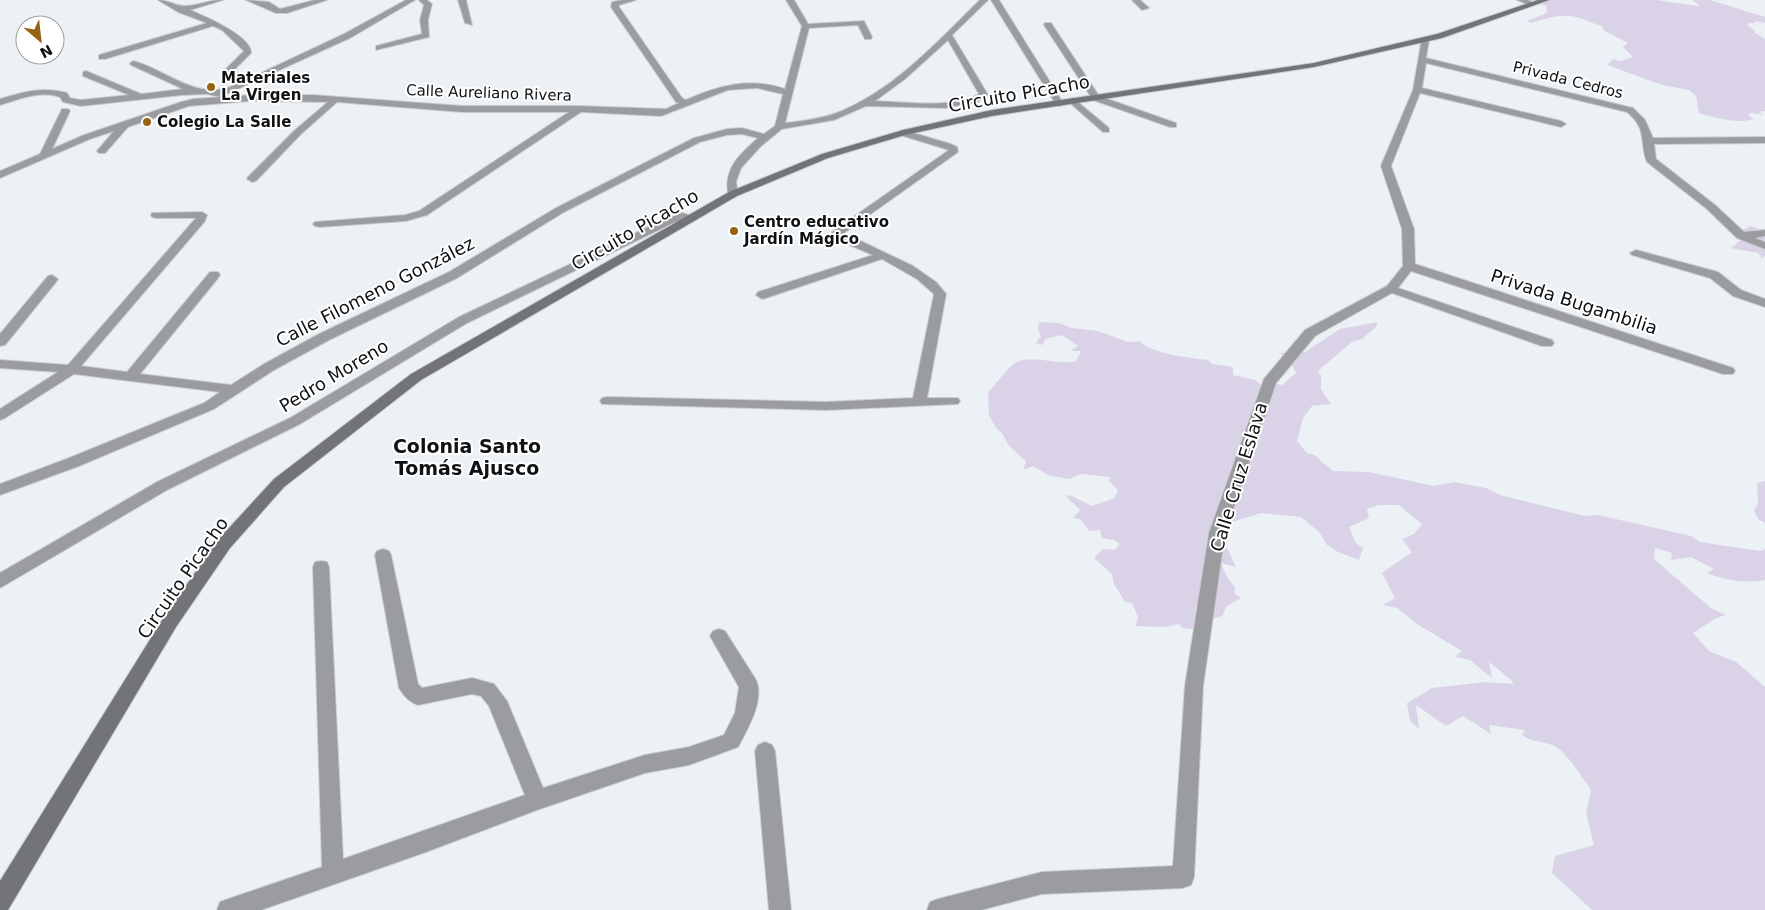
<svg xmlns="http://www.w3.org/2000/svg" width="1765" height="910" viewBox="0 0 1765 910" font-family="'DejaVu Sans',sans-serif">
<rect width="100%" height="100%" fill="#ebf1f5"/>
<path fill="#dad3e8" d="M 1529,0 L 1656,0 L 1697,6 L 1699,5 L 1692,0 L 1710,0 L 1765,17 L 1765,23 L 1755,21 L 1755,23 L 1749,23 L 1750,24 L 1747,25 L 1754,30 L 1754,32 L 1765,39 L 1765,111 L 1759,112 L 1764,115 L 1751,113 L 1748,115 L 1754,119 C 1739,124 1714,118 1699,113 L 1696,96 L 1689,90 L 1662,85 L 1607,65 L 1613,59 L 1621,61 L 1633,57 L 1623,47 L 1628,43 L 1603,30 L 1602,26 C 1593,24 1585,19 1576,17 C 1559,13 1546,19 1530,23 L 1527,21 L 1547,13 L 1546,5 L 1534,4 Z
M 1751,226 L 1765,231 L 1765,256 L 1762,258 L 1758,253 L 1731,248 L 1742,239 L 1740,231 Z
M 1039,322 L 1059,323 L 1072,328 L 1098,331 L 1128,342 L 1139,341 C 1153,354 1189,358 1208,360 L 1212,364 L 1233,367 L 1233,375 L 1255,380 L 1261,385 L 1266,382 L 1282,385 L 1296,373 L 1289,359 L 1279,353 L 1305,352 L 1340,329 L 1377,322 L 1377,326 L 1362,339 L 1352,342 L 1318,371 L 1321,376 L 1321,389 L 1331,404 L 1312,406 L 1303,418 L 1297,441 L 1307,453 L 1314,455 L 1333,471 L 1369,472 L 1434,486 L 1454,482 L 1486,488 L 1500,495 L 1585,516 L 1598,515 L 1691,536 L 1700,542 L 1760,551 L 1765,549 L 1765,580 C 1746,584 1725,580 1707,573 L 1714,569 L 1691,557 L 1671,560 L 1672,553 L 1655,548 L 1654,559 L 1711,608 L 1726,615 L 1716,618 L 1693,633 L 1709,651 L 1736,662 L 1765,687 L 1765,910 L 1592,910 L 1552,873 L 1555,856 L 1594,845 L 1586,813 L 1591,790 C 1582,778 1566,750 1552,745 C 1541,741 1532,742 1522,735 L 1525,730 L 1489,725 L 1491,734 L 1463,716 L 1446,726 L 1416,705 L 1419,729 L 1410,721 L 1407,703 L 1432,688 L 1485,682 L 1514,684 L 1511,680 L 1489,662 L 1492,678 L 1470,660 L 1455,657 L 1462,651 L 1417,624 L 1397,608 L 1383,605 L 1395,598 L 1382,573 L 1412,552 L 1402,539 L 1414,534 L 1422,524 L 1399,505 L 1379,505 L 1367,509 L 1369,518 L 1349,527 L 1356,543 L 1363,548 L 1359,560 L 1336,551 L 1327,545 L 1320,533 L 1301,517 L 1261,513 L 1232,522 L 1226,546 L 1236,567 L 1221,563 L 1225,573 L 1235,588 L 1234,593 L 1241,598 L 1227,606 L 1222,616 L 1200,623 L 1192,629 L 1183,628 L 1179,624 L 1165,627 L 1136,626 L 1138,617 L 1132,603 L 1125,602 L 1114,584 L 1112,574 L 1094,558 L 1103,549 L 1115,550 L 1120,544 L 1114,540 L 1102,538 L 1100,530 L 1089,531 L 1080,519 L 1073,518 L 1080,510 L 1065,495 L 1072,496 L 1092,506 L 1115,498 L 1118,490 L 1109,481 L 1110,477 L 1081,474 L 1070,479 L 1050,476 L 1033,466 L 1023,470 L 1026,461 L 1009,446 L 1002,433 L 996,428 L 989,415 L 988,393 C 994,386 1010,365 1017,362 C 1036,354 1056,366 1076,361 L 1081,351 L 1070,351 L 1078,346 L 1062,335 L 1045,339 L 1043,345 L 1036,343 L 1041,336 L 1038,329 Z
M 1765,481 L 1765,523 L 1758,519 L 1754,511 L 1758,503 L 1757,483 Z"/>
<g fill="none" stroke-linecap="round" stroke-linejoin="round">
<g stroke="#c8cdd1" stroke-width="2">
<path id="street" d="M 158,0 C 168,0 178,7 186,6 C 199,5 209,0 223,0 L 190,10 C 204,16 252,36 251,53 L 230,74 L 242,82 L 344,34 L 406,0 L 415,0 L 350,38 L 220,97 L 207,94 L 182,95 L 81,106 L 63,102 L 60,97 C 40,90 20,99 0,105 L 0,99 C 22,92 44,86 67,93 L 70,98 L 81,100 L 129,95 L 83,76 L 83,72 L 86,71 L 141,94 L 183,89 L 131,65 L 130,63 L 134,61 C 168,71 198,102 235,85 L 221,74 L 244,51 L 222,30 L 213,26 L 105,59 L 99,59 L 99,55 L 207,23 L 178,12 Z
M 246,0 L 269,2 L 280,9 L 315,0 L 327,0 L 287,13 L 276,13 Z
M 419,0 L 427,0 L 432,4 L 428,20 L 429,37 L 376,50 L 376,46 L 422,34 L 420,20 L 424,5 Z
M 458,0 L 466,0 L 472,25 L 465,23 Z
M 623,0 L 636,0 L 619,5 L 619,7 L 682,98 L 686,100 C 719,85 750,77 785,89 L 802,26 L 786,0 L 794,0 L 808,24 L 864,21 L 872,37 L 871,39 L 865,39 L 858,25 L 809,28 L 785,123 C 805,121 826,118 844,110 C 898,86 939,40 980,0 L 988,0 L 952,35 L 988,95 L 978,102 L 945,108 L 866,106 L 834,120 L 782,129 L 761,146 L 741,168 L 736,182 L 738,194 L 733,197 L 728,194 C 724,168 739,155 758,138 L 742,134 L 727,135 L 700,142 L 564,212 L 457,278 L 329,340 L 274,370 L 214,409 L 79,466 L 0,495 L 0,484 L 69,458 L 204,403 L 220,392 L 74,374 L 5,418 L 0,420 L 0,409 L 58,372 L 0,368 L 0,360 L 68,365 L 196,218 L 156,218 L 152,217 L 151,215 L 152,213 L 202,212 L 207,215 L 205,221 L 81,366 L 127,372 L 210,272 L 218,272 L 220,275 L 218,278 L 140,374 L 231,385 L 264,364 L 319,334 L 449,272 L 556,208 L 694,138 L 727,129 L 742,128 L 764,134 L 775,126 L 783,94 L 757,88 L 728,90 L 661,116 L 581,112 L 427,215 L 406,221 L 319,227 L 315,226 L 313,224 L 315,222 L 405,215 L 419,211 L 569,112 L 462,112 L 337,102 L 301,134 L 256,181 L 252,182 L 247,179 L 248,177 L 295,130 L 328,102 L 250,101 L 189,106 L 128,127 L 105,153 L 99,153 L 97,151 L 114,131 L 90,139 L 0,178 L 0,171 L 40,154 L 62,109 L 68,109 L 70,111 L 52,149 L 84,135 L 181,102 L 193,99 L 250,95 L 313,95 L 462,106 L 579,106 L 666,109 L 679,103 L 676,102 L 611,7 L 612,2 ZM 948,40 L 979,94 C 953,109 905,102 875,101 L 905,79 Z
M 991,0 L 999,0 L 1063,103 L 1062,105 L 1059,106 L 1055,103 Z
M 1132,0 L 1140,0 L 1149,8 L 1142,10 Z
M 1517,0 L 1528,0 L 1536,4 L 1532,6 Z
M 1045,23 L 1051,23 L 1099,96 L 1176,123 L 1176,127 L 1170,127 L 1093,100 L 1044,25 Z
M 1422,38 L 1429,40 L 1426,58 L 1633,108 L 1645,120 L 1653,138 L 1765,137 L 1765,143 L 1654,144 L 1656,159 L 1715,205 L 1744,232 L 1765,230 L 1765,236 L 1755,238 L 1765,242 L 1765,249 L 1737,238 L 1707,209 L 1647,162 C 1639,142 1648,129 1627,112 L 1426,63 L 1422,88 L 1561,121 L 1566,124 L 1561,127 L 1420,93 L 1391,166 L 1414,229 L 1415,264 L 1733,368 L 1735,371 L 1733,374 L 1723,374 L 1411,271 L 1398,288 L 1552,340 L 1554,343 L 1552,346 L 1542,346 L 1392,293 L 1315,336 L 1276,383 L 1225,533 L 1203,686 L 1194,877 L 1191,885 L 1183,888 L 1042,894 L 981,910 L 927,910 L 930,902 L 938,899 L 1042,872 L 1173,866 L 1185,686 L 1209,533 L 1264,379 L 1305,330 L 1387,286 L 1403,266 L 1402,229 L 1381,166 L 1413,90 Z
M 1073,98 L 1109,128 L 1109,132 L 1103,132 L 1070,103 L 1070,99 Z
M 903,130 L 951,144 L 957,147 L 958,152 L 844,233 L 913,266 L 936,282 L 946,294 L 927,398 L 958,398 L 960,401 L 958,404 L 826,410 L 602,404 L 600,401 L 602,398 L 607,397 L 826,402 L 913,398 L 934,294 L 917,279 L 882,259 L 766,298 L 762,299 L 756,295 L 758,292 L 873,255 L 840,241 L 835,238 L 832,232 L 949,150 L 900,135 L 900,131 Z
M 682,213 L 696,217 L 697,219 L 692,222 L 682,220 L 673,223 L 467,323 L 300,424 L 167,490 L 0,588 L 0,573 L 157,482 L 290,418 L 459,317 L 665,219 Z
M 1636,250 L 1718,272 L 1741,290 L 1765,299 L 1765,307 L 1733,296 L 1710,278 L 1632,255 L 1630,253 Z
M 52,275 L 58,279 L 56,282 L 5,345 L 0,346 L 0,334 L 48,276 Z
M 383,549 L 389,551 L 391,555 L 418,684 L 422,688 L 472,678 L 494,684 L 507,701 L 543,788 L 645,755 L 689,747 L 724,735 L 735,713 L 739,687 L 710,636 L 713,631 L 719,629 L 725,631 L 756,680 C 765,700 747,730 738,747 L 689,765 L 645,773 L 537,810 L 426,852 L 261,910 L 217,910 L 220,902 L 228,899 L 322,867 L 313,567 L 315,562 L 321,561 L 327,562 L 329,567 L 343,859 L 525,795 L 489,706 L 481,696 L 472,694 L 418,705 C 409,702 404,696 399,688 L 375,555 L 377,551 Z
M 765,742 L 772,745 L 775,751 L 791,910 L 769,910 L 755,751 L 758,745 Z"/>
</g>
<g stroke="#c8cdd1" stroke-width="2">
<path id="secondary" d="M 1538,0 L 1549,0 L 1442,38 L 1314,67 L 992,116 L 905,135 L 828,158 L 737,196 L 421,380 L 284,487 L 230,548 L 176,627 L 8,910 L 0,910 L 0,881 L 164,617 L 218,540 L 274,479 L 411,374 L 729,192 L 822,154 L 903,130 L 992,110 L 1314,63 L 1437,34 Z"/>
</g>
<use href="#street" fill="#9b9c9f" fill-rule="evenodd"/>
<use href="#secondary" fill="#737478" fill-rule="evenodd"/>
</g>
<g fill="#946414" stroke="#fff" stroke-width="2">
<circle cx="211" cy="87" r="5"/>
<circle cx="147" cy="122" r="5"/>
<circle cx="734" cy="231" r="5"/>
</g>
<g text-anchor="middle" stroke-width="4" stroke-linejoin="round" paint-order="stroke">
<g font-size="15" font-weight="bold" fill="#0f1112" stroke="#fff" text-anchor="start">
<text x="221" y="83">Materiales<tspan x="221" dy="17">La Virgen</tspan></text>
<text x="157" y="127">Colegio La Salle</text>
<text x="744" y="227">Centro educativo<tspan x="744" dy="17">Jardín Mágico</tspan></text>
</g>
<g font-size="15" fill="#0f1112" stroke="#fff">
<text transform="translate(1568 80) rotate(14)" y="5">Privada Cedros</text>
<text transform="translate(489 93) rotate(2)" y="5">Calle Aureliano Rivera</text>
</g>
<g font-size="18" fill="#0f1112" stroke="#fff">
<text transform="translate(1019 94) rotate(-10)" y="6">Circuito Picacho</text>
<text transform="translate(635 230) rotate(-30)" y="6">Circuito Picacho</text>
<text transform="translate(375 292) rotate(-27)" y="6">Calle Filomeno González</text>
<text transform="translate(1574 302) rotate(18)" y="6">Privada Bugambilia</text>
<text transform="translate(334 376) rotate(-31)" y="6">Pedro Moreno</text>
<text transform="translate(1239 477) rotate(-73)" y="6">Calle Cruz Eslava</text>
<text transform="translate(183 578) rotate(-55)" y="6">Circuito Picacho</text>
</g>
<g font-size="19" font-weight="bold" fill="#0f1112" stroke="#fff">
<text x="467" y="453">Colonia Santo<tspan x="467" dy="22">Tomás Ajusco</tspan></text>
</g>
</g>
<g transform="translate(40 40) rotate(152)"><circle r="24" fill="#ffffff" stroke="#9fa0a0"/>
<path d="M0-4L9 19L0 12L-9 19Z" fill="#946414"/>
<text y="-8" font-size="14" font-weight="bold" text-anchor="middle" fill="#0f1112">N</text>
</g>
</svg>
